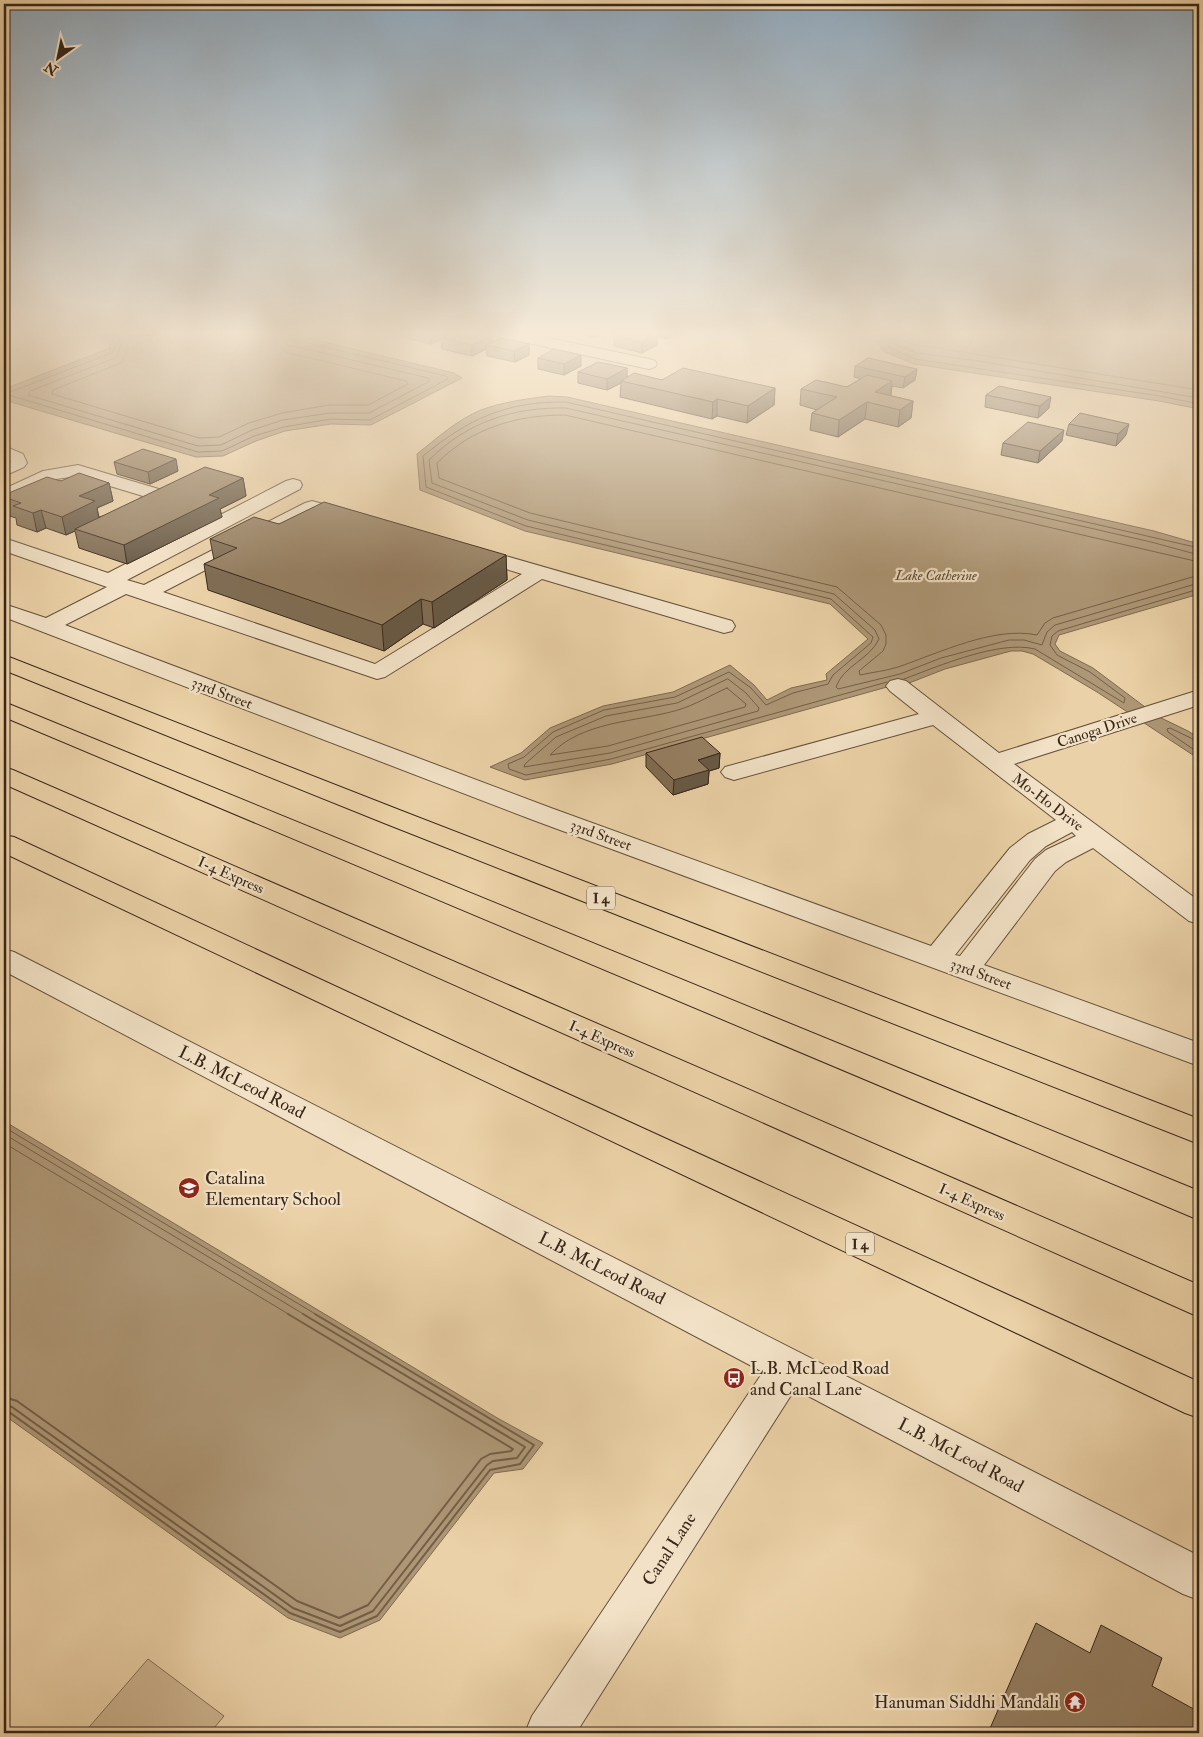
<svg xmlns="http://www.w3.org/2000/svg" width="1203" height="1737" viewBox="0 0 1203 1737" font-family="'IM FELL Double Pica',serif">
<rect width="100%" height="100%" fill="#ebd1a7"/>
<filter id="stains"><feTurbulence type="fractalNoise" baseFrequency=".004" numOctaves="4"/><feColorMatrix values="0 0 0 0 .2 0 0 0 0 .09 0 0 0 0 .02 0 0 0 .5 -.17"/></filter>
<radialGradient id="worn" r=".72"><stop offset=".6" stop-color="#630" stop-opacity="0"/><stop offset="1" stop-color="#630" stop-opacity=".3"/></radialGradient>
<path fill="#cdb48f" stroke="#826e54" d="M 148,1659 L 224,1716 L 210,1733 L 84,1733 Z"/>
<path fill="#ae9776" stroke="#7f6a50" d="M 85,332 L 282,332 L 454,373 L 462,378 L 371,425 L 331,424 L 285,431 L 256,441 L 223,456 L 196,457 L 4,400 L 4,389 L 110,348 L 109,341 L 97,335 Z
M 870,332 L 1199,332 L 1199,409 L 1159,401 L 914,364 L 885,352 L 875,341 Z
M 549,396 L 567,397 L 1154,531 L 1199,544 L 1199,594 L 1059,635 L 1055,644 L 1060,651 L 1093,668 L 1157,716 L 1188,731 L 1199,738 L 1199,759 L 1097,692 L 1033,654 L 1022,651 L 1011,651 L 945,669 L 904,685 L 887,687 L 612,764 L 525,780 L 490,767 L 521,753 L 550,728 L 603,706 L 673,692 L 730,665 L 754,685 L 767,700 L 791,688 L 827,680 L 826,674 L 868,639 L 830,604 L 525,531 L 420,490 L 417,454 C 437,438 457,420 481,410 C 502,402 526,399 549,396 Z
M 4,1121 L 499,1419 L 543,1443 L 523,1469 L 494,1473 L 380,1620 L 340,1638 L 288,1618 L 4,1415 Z"/>
<g fill="none" stroke-linecap="round" stroke-linejoin="round">
<path stroke="#735f47" stroke-width="1" d="M 102,332 L 113,339 L 115,348 L 112,353 L 10,392 L 9,395 L 198,452 L 222,451 L 254,436 L 284,427 L 331,419 L 370,420 L 448,379 L 446,376 L 291,339 L 287,336 L 286,332
M 115,332 C 122,341 122,349 115,358 L 30,391 L 28,395 L 198,446 L 221,445 L 252,430 L 283,420 L 330,413 L 369,413 L 430,381 L 428,378 L 289,345 L 282,340 L 280,332
M 125,332 L 128,348 L 121,363 L 53,390 L 52,394 L 199,438 L 219,437 L 249,423 L 282,413 L 329,405 L 368,405 L 408,384 L 406,381 L 285,352 L 276,344 L 272,332
M 877,332 L 887,346 L 915,359 L 1160,396 L 1199,404
M 884,332 L 892,343 L 916,353 L 979,361 L 1199,398
M 892,332 L 904,341 L 918,345 L 1199,390
M 1199,555 L 1151,542 L 566,408 C 513,407 467,422 429,460 L 432,483 L 528,520 L 834,594 L 875,630 L 879,639 C 870,659 843,666 836,687 L 838,689 L 900,674 L 941,658 L 1009,640 L 1024,640 L 1042,645 L 1047,632 L 1055,625 L 1199,583
M 1199,562 L 565,415 C 516,415 472,428 437,463 L 439,478 L 530,513 L 837,587 L 881,625 L 886,635 L 886,644 L 883,651 L 859,671 L 860,675 C 873,672 886,671 898,667 C 939,653 994,626 1037,635 L 1045,623 L 1053,618 L 1199,575
M 728,679 L 746,693 L 759,708 L 758,711 L 610,753 L 524,767 L 525,764 L 556,737 L 606,716 L 677,703 Z
M 904,679 C 939,666 999,640 1035,649 L 1124,703 L 1125,698 L 1090,672 L 1057,655 L 1050,645 L 1052,636 L 1058,631 L 1199,589
M 887,682 L 611,759 L 526,775 L 509,769 L 508,764 L 524,757 L 553,732 L 604,710 L 675,697 L 729,672 L 751,688 L 766,705 L 793,693 L 828,684 L 833,675 L 871,643 L 873,637 L 831,599 L 526,526 L 426,487 L 423,456 C 468,419 507,401 566,402 L 1199,548
M 727,688 L 746,704 L 745,707 L 608,746 L 550,755 C 581,721 637,722 678,710 C 695,705 711,695 727,688 Z
M 1199,742 L 1170,728 L 1167,729 L 1168,732 L 1199,753
M 4,1127 L 317,1315
M 4,1134 L 305,1315
M 4,1143 L 290,1315"/>
<path stroke="#735f47" stroke-width="2" d="M 4,1397 L 17,1401 L 297,1601 L 339,1618 L 368,1605 L 481,1459 L 490,1454 L 511,1451 L 513,1449 L 288,1314
M 4,1405 L 12,1407 L 293,1608 L 340,1626 L 373,1611 L 487,1465 L 493,1461 L 517,1458 L 525,1447 L 303,1314
M 4,1411 L 9,1412 L 290,1613 L 340,1632 L 377,1616 L 490,1470 L 520,1464 L 534,1445 L 315,1314"/>
<g stroke="#65523c" stroke-width="2">
<path id="minor" d="M 492,332 L 520,332 L 649,359 L 655,361 L 657,364 L 655,367 L 649,369 L 500,337 L 495,335 Z
M 4,446 L 23,454 L 27,463 L 24,467 L 4,476 L 4,464 L 9,461 L 4,458 Z
M 78,465 L 162,490 L 164,494 C 155,508 139,521 121,517 L 118,513 C 124,505 136,504 143,496 L 77,476 L 56,479 L 4,502 L 4,489 L 43,471 Z
M 293,479 L 300,481 L 302,485 L 300,489 L 127,580 L 144,585 L 305,503 L 312,501 L 358,514 L 361,518 L 358,522 L 351,524 L 314,514 L 163,592 L 375,664 L 522,574 L 464,556 L 461,552 L 464,548 L 471,546 L 732,621 L 735,626 L 732,631 L 724,633 L 542,579 L 385,677 L 377,679 L 126,594 L 65,625 L 551,808 L 931,946 L 1010,848 L 1028,834 L 1056,820 L 933,725 L 734,780 L 725,777 L 721,772 L 725,767 L 919,714 L 890,691 L 886,686 L 890,681 L 898,679 L 906,681 L 999,753 L 1199,690 L 1199,705 L 1014,764 L 1199,901 L 1199,924 L 1189,921 L 1093,848 L 1066,862 L 1055,871 L 984,965 L 1199,1043 L 1199,1066 L 533,820 L 4,617 L 4,604 L 46,618 L 107,587 L 4,551 L 4,538 L 108,573 L 286,481 ZM 1072,832 L 1076,836 L 1046,850 L 1035,859 L 960,956 L 955,955 L 1030,860 L 1046,846 Z
M 4,949 L 14,952 L 1199,1556 L 1199,1600 L 1183,1594 L 795,1389 L 576,1733 L 525,1733 L 532,1716 L 763,1372 L 4,971 Z"/>
</g>
<g stroke="#382718" stroke-width="2">
<path id="highway" d="M 4,655 L 402,811 L 1199,1119 L 1199,1144 L 384,823 L 4,670 Z
M 4,702 L 1199,1191 L 1199,1220 L 4,717 Z
M 4,767 L 13,770 L 1199,1285 L 1199,1317 L 4,784 Z
M 4,835 L 14,837 L 533,1078 L 1199,1382 L 1199,1418 L 1185,1413 L 4,853 Z"/>
</g>
<use href="#minor" fill="#f2e1c6" fill-rule="evenodd"/>
<use href="#highway" fill="#ebd1a7" fill-rule="evenodd"/>
</g>
<path fill="#806d54" stroke="#382718" d="M 401,332 L 448,332 L 448,335 L 492,336 L 492,342 L 529,344 L 529,355 L 515,362 L 487,356 L 486,349 L 472,356 L 442,349 L 441,339 L 431,344 L 401,337 Z
M 574,332 L 608,332 L 596,338 L 574,333 Z
M 622,332 L 680,332 L 666,339 L 657,337 L 657,345 L 642,353 L 614,346 L 614,336 Z
M 538,358 L 581,366 L 564,375 L 538,369 Z
M 855,366 L 917,369 L 915,380 L 903,388 L 892,386 L 891,396 L 913,401 L 911,418 L 898,427 L 865,419 L 838,437 L 810,430 L 812,413 L 817,410 L 800,405 L 801,389 L 847,387 L 861,379 L 854,377 Z
M 627,368 L 627,377 L 775,388 L 774,405 L 747,423 L 717,416 L 712,419 L 620,397 L 621,383 L 607,390 L 578,383 L 578,372 Z
M 986,395 L 1049,408 L 1038,418 L 985,407 Z
M 1069,424 L 1126,435 L 1116,446 L 1066,435 Z
M 1062,441 L 1038,463 L 1001,455 L 1003,443 Z
M 114,462 L 178,471 L 150,484 L 117,474 Z
M 243,478 L 246,496 L 220,509 L 222,517 L 127,564 L 79,548 L 75,531 L 66,535 L 46,528 L 37,532 L 17,525 L 16,518 L 6,515 L 4,506 L 4,495 L 61,481 L 109,483 L 113,501 L 97,508 L 99,517 Z
M 279,524 L 506,555 L 507,580 L 434,628 L 423,624 L 384,651 L 208,590 L 204,564 L 214,560 L 210,539 Z
M 646,753 L 720,753 L 719,768 L 709,771 L 708,784 L 673,795 L 646,767 Z"/>
<path fill="#685945" stroke="#382718" d="M 434,332 L 448,332 L 448,336 L 441,338 L 441,339 L 431,344 L 431,333 Z
M 596,332 L 608,332 L 596,338 Z
M 666,332 L 680,332 L 666,339 Z
M 657,334 L 657,345 L 642,353 L 642,342 Z
M 492,336 L 492,346 L 486,345 L 486,349 L 472,356 L 472,345 Z
M 529,344 L 529,355 L 515,362 L 514,351 Z
M 581,355 L 581,366 L 564,375 L 564,364 Z
M 627,368 L 627,379 L 621,381 L 621,383 L 607,390 L 607,379 Z
M 917,369 L 915,380 L 903,388 L 905,377 Z
M 892,381 L 890,398 L 875,392 Z
M 775,388 L 774,405 L 747,423 L 748,406 Z
M 1051,397 L 1049,408 L 1038,418 L 1040,406 Z
M 717,399 L 717,416 L 712,419 L 713,402 Z
M 913,401 L 911,418 L 898,427 L 900,410 Z
M 867,402 L 865,419 L 838,437 L 839,420 Z
M 1129,424 L 1126,435 L 1116,446 L 1118,434 Z
M 1064,430 L 1062,441 L 1038,463 L 1040,451 Z
M 4,445 L 6,445 L 10,462 L 4,465 Z
M 176,459 L 178,471 L 150,484 L 148,472 Z
M 243,478 L 246,496 L 220,509 L 222,517 L 127,564 L 124,545 L 209,495 Z
M 109,483 L 113,501 L 97,508 L 99,520 L 75,529 L 75,531 L 66,535 L 62,517 L 79,496 Z
M 41,510 L 46,528 L 37,532 L 33,513 Z
M 506,555 L 507,580 L 434,628 L 432,602 Z
M 421,599 L 423,624 L 384,651 L 382,625 Z
M 720,753 L 719,768 L 709,771 L 708,784 L 673,795 L 674,780 L 698,760 Z"/>
<path fill="#957f62" stroke="#382718" d="M 456,332 L 473,332 L 492,336 L 472,345 L 441,338 Z
M 622,332 L 647,332 L 657,334 L 642,342 L 614,336 Z
M 501,338 L 529,344 L 514,351 L 486,345 Z
M 554,349 L 581,355 L 564,364 L 538,358 Z
M 868,358 L 917,369 L 905,377 L 855,366 Z
M 598,362 L 627,368 L 607,379 L 578,372 Z
M 683,368 L 775,388 L 748,406 L 717,399 L 713,402 L 621,381 L 634,373 L 662,380 Z
M 867,375 L 892,381 L 875,392 L 913,401 L 900,410 L 867,402 L 839,420 L 812,413 L 837,397 L 801,389 L 816,380 L 847,387 Z
M 999,386 L 1051,397 L 1040,406 L 986,395 Z
M 1080,413 L 1129,424 L 1118,434 L 1069,424 Z
M 1028,422 L 1064,430 L 1040,451 L 1003,443 Z
M 143,449 L 176,459 L 148,472 L 114,462 Z
M 205,467 L 243,478 L 209,495 L 219,498 L 124,545 L 75,529 Z
M 79,473 L 109,483 L 79,496 L 95,501 L 62,517 L 41,510 L 33,513 L 13,506 L 21,503 L 4,497 L 4,495 L 47,477 L 61,481 Z
M 324,502 L 506,555 L 432,602 L 421,599 L 382,625 L 204,564 L 237,548 L 210,539 L 254,517 L 279,524 Z
M 702,737 L 720,753 L 698,760 L 709,770 L 674,780 L 646,753 Z
M 1036,1623 L 1090,1653 L 1101,1625 L 1162,1658 L 1152,1686 L 1199,1712 L 1199,1733 L 988,1733 Z"/>
<linearGradient id="sky" x2="0" y2="1"><stop stop-color="#91a8ba"/><stop offset="0.58" stop-color="#f6ead7"/><stop offset="1" stop-color="#f6ead7" stop-opacity="0"/></linearGradient>
<rect width="1203" height="575" fill="url(#sky)"/>
<defs>
<g id="school-disc" transform="scale(1.125)"><circle r="9.5" fill="#8f2418" stroke="#f2e1c6"/><path d="M0-5L7-2L0 1L-7-2ZM-4 1L0 2.5L4 1V4Q0 6-4 4Z" fill="#fff"/></g>
<g id="bus-disc" transform="scale(1.125)"><circle r="9.5" fill="#8f2418" stroke="#f2e1c6"/><path d="M-5-6H5V4H4V6H2V4H-2V6H-4V4H-5ZM-3.5-4V0h7V-4ZM-3.5 1.2v1.5H-2V1.2ZM2 1.2v1.5H3.5V1.2Z" fill="#fff"/></g>
<g id="temple-disc" transform="scale(1.125)"><circle r="9.5" fill="#8f2418" stroke="#f2e1c6"/><path d="M0-6L5-2H3V0L6.5 2.5H4V6H1.5V3h-3V6H-4V2.5H-6.5L-3 0V-2H-5Z" fill="#fff"/></g>
</defs>
<g fill-rule="evenodd">
<use href="#school-disc" x="189" y="1188"/>
<use href="#bus-disc" x="734" y="1378"/>
<use href="#temple-disc" x="1075" y="1702"/>
</g>
<g text-anchor="middle" stroke-width="4.5" stroke-linejoin="round" paint-order="stroke">
<g font-size="14" font-style="italic" fill="#5b4934" stroke="#f2e1c6">
<text x="936" y="580">Lake Catherine</text>
</g>
<g fill="#f2e1c6" stroke="#705f4c" stroke-width="1">
<rect x="587" y="886.5" width="28" height="23" rx="4"/>
<rect x="846" y="1232.5" width="28" height="23" rx="4"/>
</g>
<g font-size="14" font-weight="bold" fill="#382718">
<text x="601" y="903">I 4</text>
<text x="860" y="1249">I 4</text>
</g>
<g font-size="15" fill="#382718" stroke="#f2e1c6">
<text transform="translate(222 693) rotate(21)" y="5">33rd Street</text>
<text transform="translate(1097 730) rotate(-18)" y="5">Canoga Drive</text>
<text transform="translate(1048 802) rotate(37)" y="5">Mo-Ho Drive</text>
<text transform="translate(601 835) rotate(20)" y="5">33rd Street</text>
<text transform="translate(231 875) rotate(24)" y="5">I-4 Express</text>
<text transform="translate(981 974) rotate(20)" y="5">33rd Street</text>
<text transform="translate(602 1039) rotate(24)" y="5">I-4 Express</text>
<text transform="translate(972 1202) rotate(24)" y="5">I-4 Express</text>
</g>
<g font-size="18" fill="#382718" stroke="#f2e1c6">
<text transform="translate(242 1082) rotate(27)" y="6">L.B. McLeod Road</text>
<text transform="translate(602 1268) rotate(27)" y="6">L.B. McLeod Road</text>
<text transform="translate(961 1455) rotate(28)" y="6">L.B. McLeod Road</text>
<text transform="translate(669 1549) rotate(-57)" y="6">Canal Lane</text>
</g>
<g font-size="18" fill="#382718" stroke="#f2e1c6" text-anchor="start">
<text x="205" y="1184">Catalina<tspan x="205" dy="21">Elementary School</tspan></text>
<text x="750" y="1374">L.B. McLeod Road<tspan x="750" dy="21">and Canal Lane</tspan></text>
<text x="1059" y="1708" text-anchor="end">Hanuman Siddhi Mandali</text>
</g>
</g>
<rect width="1203" height="1737" fill="none" stroke="#ebd1a7" stroke-width="20"/>
<rect x="5" y="5" width="1193" height="1727" fill="none" stroke="#382718" stroke-width="2.5"/>
<rect x="10" y="10" width="1183" height="1717" fill="none" stroke="#382718"/>
<g transform="translate(58 58) rotate(213)" stroke="#f2e1c6" stroke-width="4" paint-order="stroke">
<path d="M0-4L9 19L0 12L-9 19Z" fill="#382718"/>
<text y="-8" font-size="14" font-weight="bold" text-anchor="middle" fill="#382718">N</text>
</g>
<rect width="100%" height="100%" filter="url(#stains)"/>
<rect width="100%" height="100%" fill="url(#worn)"/>
</svg>
